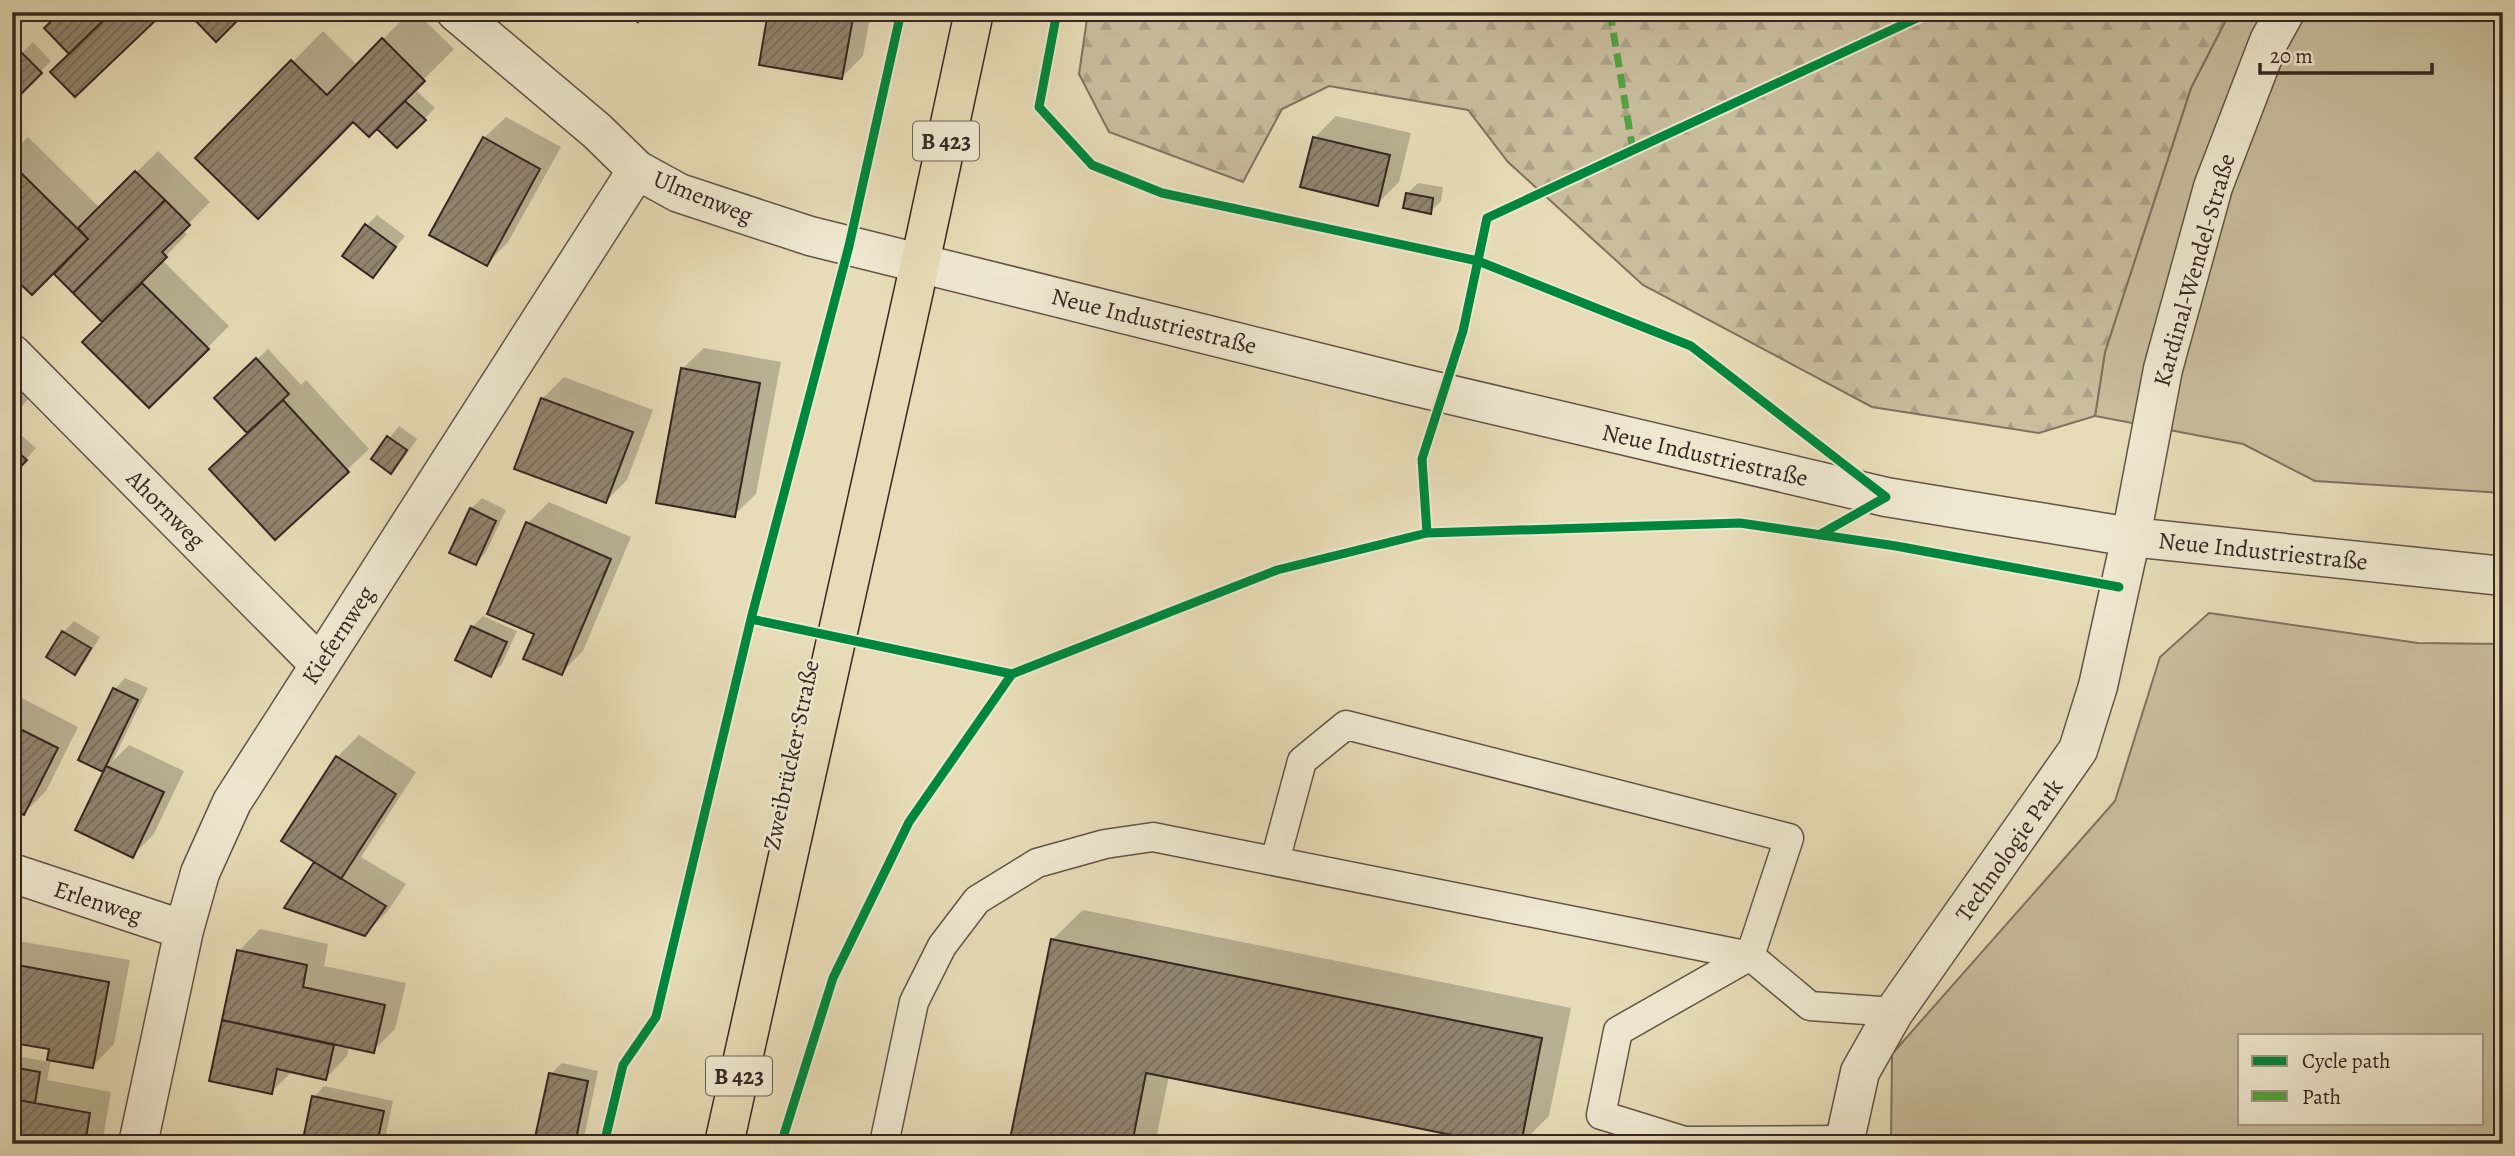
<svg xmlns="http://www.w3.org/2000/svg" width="2515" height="1156" viewBox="0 0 2515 1156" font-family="Alegreya,serif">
<defs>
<pattern id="forest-firs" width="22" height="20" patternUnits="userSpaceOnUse" patternTransform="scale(1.75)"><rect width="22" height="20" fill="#c9bd9e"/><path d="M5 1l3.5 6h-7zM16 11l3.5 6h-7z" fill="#ada288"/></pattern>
<pattern id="building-hatch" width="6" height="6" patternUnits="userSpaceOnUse" patternTransform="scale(1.75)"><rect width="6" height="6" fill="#92856f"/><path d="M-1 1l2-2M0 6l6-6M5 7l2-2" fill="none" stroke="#786d5b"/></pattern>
</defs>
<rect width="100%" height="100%" fill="#e7dcb7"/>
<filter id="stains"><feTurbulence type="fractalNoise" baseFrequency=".00286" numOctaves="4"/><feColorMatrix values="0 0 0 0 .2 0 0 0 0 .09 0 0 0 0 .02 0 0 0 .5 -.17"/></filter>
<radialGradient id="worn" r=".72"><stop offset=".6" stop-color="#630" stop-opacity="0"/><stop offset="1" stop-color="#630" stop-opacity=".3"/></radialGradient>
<path fill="#c9bd9e" stroke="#807260" stroke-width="2" fill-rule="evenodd" d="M 2230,12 L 2503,12 L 2503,493 L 2315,481 L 2243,444 L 2095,416 L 2105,352 L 2191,88 Z
M 2209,613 L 2418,643 L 2503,644 L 2503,1144 L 1891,1144 L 1892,1054 L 2115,801 L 2160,657 ZM 2240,1035 L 2482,1035 L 2482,1123 L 2240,1123 Z"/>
<path fill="url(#forest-firs)" stroke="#807260" stroke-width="2" d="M 1088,12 L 2230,12 L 2191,88 L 2105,352 L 2095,416 L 2039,433 L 1872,407 L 1643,285 L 1508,162 L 1468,110 L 1329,86 L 1282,109 L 1243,182 L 1109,132 L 1079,74 Z"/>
<path fill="#0003" d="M 63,12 L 161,12 L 75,95 L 71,53 Z
M 410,12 L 416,12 L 454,49 L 396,107 L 399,110 L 417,91 L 435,108 L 397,146 L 377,127 L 353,120 L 198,158 L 323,31 L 357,65 Z
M 770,12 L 871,12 L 863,56 L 842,77 Z
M 33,42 L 51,61 L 12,100 L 12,63 Z
M 1336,116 L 1411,133 L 1399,182 L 1377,204 L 1315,137 Z
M 506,117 L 561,147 L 508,242 L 487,264 L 484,138 Z
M 28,137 L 100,208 L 158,151 L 210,202 L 182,230 L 187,234 L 162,260 L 229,326 L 149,406 L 105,322 L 54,272 L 12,274 L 12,152 Z
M 1418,183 L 1443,187 L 1441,201 L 1430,212 L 1407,194 Z
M 377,215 L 405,236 L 372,276 L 366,226 Z
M 704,348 L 781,362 L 756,494 L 734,515 L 682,369 Z
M 268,349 L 301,385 L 306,380 L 369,449 L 275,538 L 249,433 L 216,398 Z
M 12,374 L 34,393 L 12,417 Z
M 564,377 L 653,410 L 627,480 L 606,501 L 542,399 Z
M 399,426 L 417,439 L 402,461 L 391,471 L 373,459 Z
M 12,427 L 36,448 L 12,475 Z
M 482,498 L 506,510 L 486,552 L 476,563 L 471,509 Z
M 549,502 L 631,537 L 583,651 L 561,673 L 537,633 L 528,523 Z
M 483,616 L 517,631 L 502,664 L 491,675 L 472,627 Z
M 74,621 L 100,637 L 85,662 L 74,672 L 64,632 Z
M 125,678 L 148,688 L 112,762 L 129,745 L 184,771 L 154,834 L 132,856 L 77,829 L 109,764 L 103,770 L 80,759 L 115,689 Z
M 16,695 L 78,727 L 46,791 L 24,813 L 12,807 L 12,698 Z
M 359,735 L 416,772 L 361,857 L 406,884 L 387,912 L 365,934 L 286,907 L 317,862 L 284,840 L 337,757 Z
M 1083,910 L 1571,1008 L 1549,1116 L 1530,1135 L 1575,1144 L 1505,1144 L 1169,1076 L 1155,1144 L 1011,1144 L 1052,940 Z
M 260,929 L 328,944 L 324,966 L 406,983 L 395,1029 L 373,1051 L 349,1046 L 347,1056 L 326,1078 L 293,1071 L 271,1092 L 211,1079 L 239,951 Z
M 12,940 L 130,960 L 114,1044 L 93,1066 L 51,1059 L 47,1080 L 111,1092 L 102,1144 L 12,1144 L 12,1055 L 49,1062 L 51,1048 L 12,1041 Z
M 562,1063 L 598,1071 L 584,1137 L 577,1144 L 551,1144 L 536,1141 L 551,1074 Z
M 324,1086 L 393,1101 L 384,1144 L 304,1143 L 314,1097 Z"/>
<path fill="url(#building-hatch)" stroke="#362722" stroke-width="2" d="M 61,12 L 112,12 L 69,54 L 44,28 Z
M 112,12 L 150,12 L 157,19 L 75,97 L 50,72 Z
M 187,12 L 246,12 L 216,42 Z
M 622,12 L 644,12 L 638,22 Z
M 768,12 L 829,12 L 853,18 L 842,79 L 759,65 Z
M 382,38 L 425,81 L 369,137 L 353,122 L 258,219 L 195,158 L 291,60 L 327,95 Z
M 21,52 L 42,73 L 12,103 L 12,60 Z
M 405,101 L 426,120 L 397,148 L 377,129 Z
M 483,137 L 540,169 L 487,266 L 429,235 Z
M 1313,137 L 1390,155 L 1378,206 L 1300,187 Z
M 12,164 L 88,239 L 32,295 L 12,276 Z
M 135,171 L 165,200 L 73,293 L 54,274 L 88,239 L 78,228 Z
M 1406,193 L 1433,198 L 1431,214 L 1403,208 Z
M 165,200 L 190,225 L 162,252 L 167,257 L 102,322 L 73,293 Z
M 365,224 L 396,247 L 373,278 L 342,256 Z
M 142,283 L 209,349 L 149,408 L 82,342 Z
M 256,358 L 289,394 L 247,433 L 214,398 Z
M 681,368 L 760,383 L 735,517 L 656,503 Z
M 541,398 L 633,432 L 606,503 L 514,469 Z
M 283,400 L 349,472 L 275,540 L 209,469 Z
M 387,436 L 407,450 L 391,474 L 371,459 Z
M 12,447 L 27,460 L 12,476 Z
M 470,508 L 496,521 L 476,565 L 449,553 Z
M 526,522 L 611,559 L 562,675 L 523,659 L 534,634 L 487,614 Z
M 471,626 L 507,642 L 491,677 L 455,660 Z
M 62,631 L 91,648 L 75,675 L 46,657 Z
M 113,688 L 138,700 L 103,772 L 78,760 Z
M 12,725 L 58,748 L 24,815 L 12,809 Z
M 336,756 L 396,794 L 341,879 L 281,841 Z
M 106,766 L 164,792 L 133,858 L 75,830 Z
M 314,862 L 386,906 L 365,936 L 284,908 Z
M 1051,939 L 1542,1038 L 1521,1144 L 1496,1144 L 1146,1073 L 1132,1144 L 1009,1144 Z
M 237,950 L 307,965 L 303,987 L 385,1005 L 374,1053 L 222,1020 Z
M 12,964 L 109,982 L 93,1068 L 47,1060 L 49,1049 L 12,1043 Z
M 222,1020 L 334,1045 L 326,1080 L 277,1069 L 272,1094 L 209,1081 Z
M 12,1067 L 40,1072 L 35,1103 L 12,1099 Z
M 549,1073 L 588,1081 L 575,1144 L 534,1142 Z
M 312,1096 L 384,1111 L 377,1144 L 302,1144 Z
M 12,1099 L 90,1113 L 85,1144 L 12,1144 Z"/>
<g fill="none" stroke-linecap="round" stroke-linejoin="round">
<g stroke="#625447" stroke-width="31">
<path id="lane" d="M 1275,861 L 1302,761 L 1346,725 L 1789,838 L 1750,956 L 1810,1006 L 1894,1012
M 1750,956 L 1618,1031 L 1601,1115 L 1685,1141 L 1844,1140
M 884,1144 L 914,1002 L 942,946 L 977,900 L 1037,863 L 1105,844 L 1153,837 L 1750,956"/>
</g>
<g stroke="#625447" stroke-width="41">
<path id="street" d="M 456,12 L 597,131 L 637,170 L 679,193 L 810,236 L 1405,384 L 1886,497 L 2131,537 L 2503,576
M 12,354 L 319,664
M 12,873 L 184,930
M 138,1144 L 184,930 L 200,873 L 232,802 L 637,170
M 1844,1144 L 1860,1072 L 1894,1012 L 2078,750 L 2098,686 L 2131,537 L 2163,369 L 2213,187 L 2269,41 L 2285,12"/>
</g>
<g stroke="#362722" stroke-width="41">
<path id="primary" d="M 724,1144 L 920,263 L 974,12"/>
</g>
<use href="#lane" stroke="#efe8d0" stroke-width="28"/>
<use href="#street" stroke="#efe8d0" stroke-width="38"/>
<use href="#primary" stroke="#e7dcb7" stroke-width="38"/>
<path stroke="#53a341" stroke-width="7" stroke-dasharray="14 7" stroke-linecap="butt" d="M 1610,12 L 1633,151"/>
<g stroke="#efe8d0" stroke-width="13">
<path id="cycleway" d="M 1057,12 L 1039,107 L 1092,165 L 1162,193 L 1478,261 L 1691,346 L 1886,497 L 1819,535
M 1427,533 L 1422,459 L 1463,331 L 1487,218 L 1930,12
M 751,619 L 1012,674
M 604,1144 L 623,1065 L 656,1017 L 751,619 L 849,246 L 901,12
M 781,1144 L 833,978 L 909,822 L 1012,674 L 1277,570 L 1427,533 L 1740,523 L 1896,546 L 2119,587"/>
</g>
<use href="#cycleway" stroke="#00873e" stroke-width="9"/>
</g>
<g text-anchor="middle" stroke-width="5" stroke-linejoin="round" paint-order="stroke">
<g fill="#efe8d0" stroke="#6e6156" stroke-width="2">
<rect x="913" y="121.5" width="66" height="39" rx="5"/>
<rect x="706" y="1056.5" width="66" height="39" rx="5"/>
</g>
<g font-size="23" font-weight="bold" fill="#362722">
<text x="946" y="149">B 423</text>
<text x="739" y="1084">B 423</text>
</g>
<g font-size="24" fill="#362722" stroke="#efe8d0">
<text transform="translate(703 197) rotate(22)" y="8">Ulmenweg</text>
<text transform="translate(2194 270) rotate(-74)" y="8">Kardinal-Wendel-Straße</text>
<text transform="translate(1154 321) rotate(14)" y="8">Neue Industriestraße</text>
<text transform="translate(1705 455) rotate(13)" y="8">Neue Industriestraße</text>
<text transform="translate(166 509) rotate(45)" y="8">Ahornweg</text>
<text transform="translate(2263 551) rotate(6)" y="8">Neue Industriestraße</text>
<text transform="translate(338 635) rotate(-57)" y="8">Kiefernweg</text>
<text transform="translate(791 755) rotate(-78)" y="8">Zweibrücker Straße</text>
<text transform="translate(2009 850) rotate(-55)" y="8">Technologie Park</text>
<text transform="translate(98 902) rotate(18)" y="8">Erlenweg</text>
</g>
</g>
<rect width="2515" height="1156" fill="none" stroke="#e7dcb7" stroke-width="42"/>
<rect x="14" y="14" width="2487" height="1128" fill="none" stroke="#362722" stroke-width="3.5"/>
<rect x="21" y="21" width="2473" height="1114" fill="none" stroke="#362722" stroke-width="2"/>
<rect x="2238" y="1034" width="245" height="91" fill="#efe8d0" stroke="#a59b8a" stroke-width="2"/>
<rect x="2252" y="1056" width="35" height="10" fill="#00873e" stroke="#a59b8a" stroke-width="2"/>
<text x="2302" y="1068" font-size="21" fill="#362722">Cycle path</text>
<rect x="2252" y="1091" width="35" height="10" fill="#53a341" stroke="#a59b8a" stroke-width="2"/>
<text x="2302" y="1104" font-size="21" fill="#362722">Path</text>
<path d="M2260 63v10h172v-10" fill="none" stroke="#362722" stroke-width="3.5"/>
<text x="2270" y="63" font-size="21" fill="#362722" stroke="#efe8d0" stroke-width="5" paint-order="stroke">20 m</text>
<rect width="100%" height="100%" filter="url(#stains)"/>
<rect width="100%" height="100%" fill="url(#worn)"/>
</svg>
